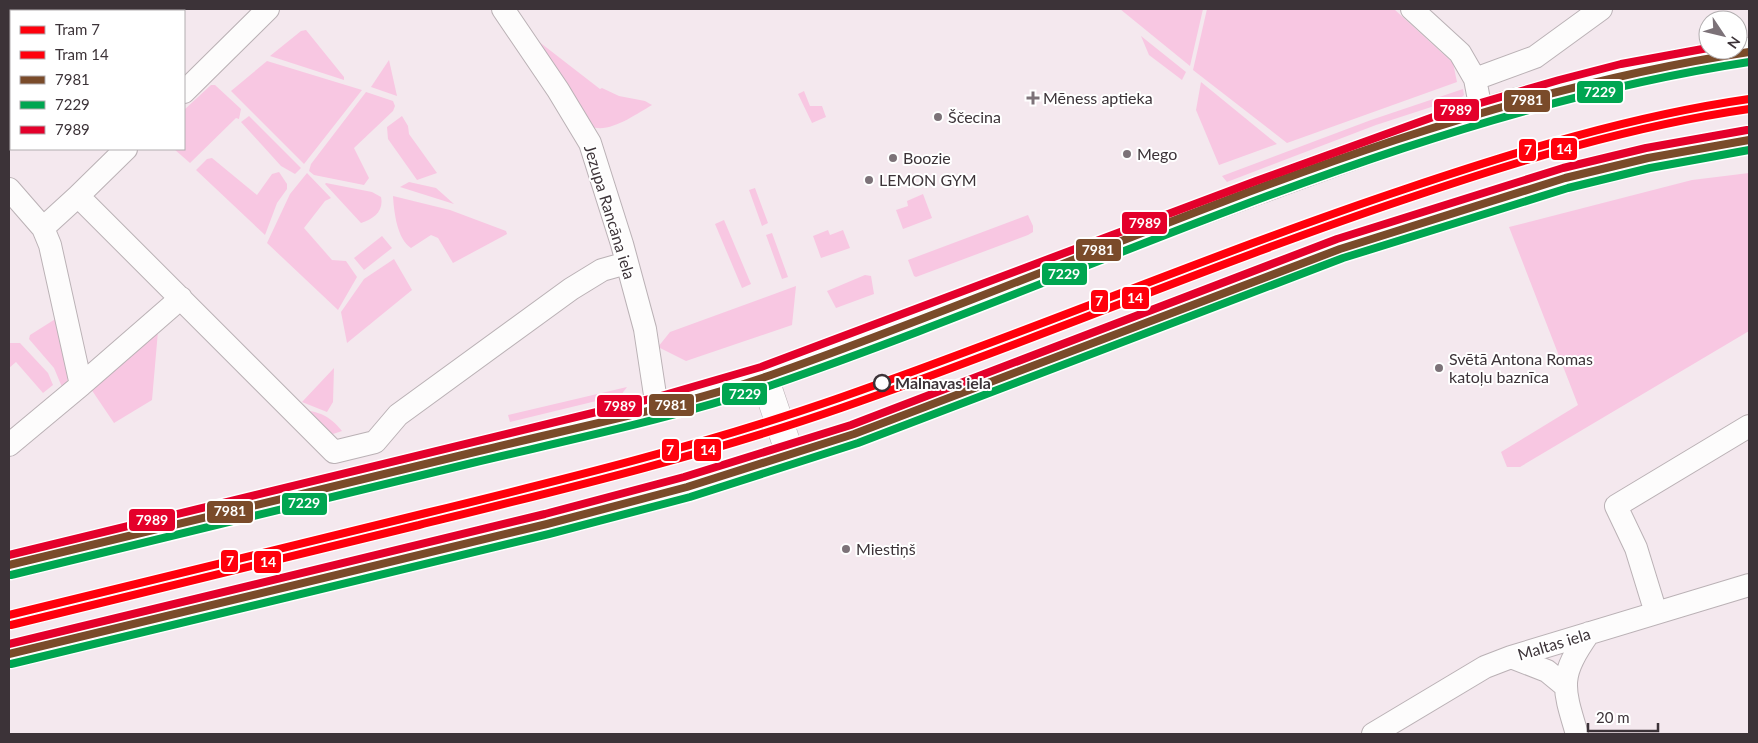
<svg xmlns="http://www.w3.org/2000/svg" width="1758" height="743" viewBox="0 0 1758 743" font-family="Lato,sans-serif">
<rect width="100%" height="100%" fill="#f4e8ee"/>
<path fill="#f8c7e2" d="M 1120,9 L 1203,9 L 1190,66 Z
M 1207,9 L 1394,9 L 1453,63 L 1457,82 L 1287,143 L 1193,70 Z
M 306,30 L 344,77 L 344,80 L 270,56 L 301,31 Z
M 1141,36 L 1186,72 L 1182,80 L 1149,55 Z
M 538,41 L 600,89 L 602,88 L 619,96 L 645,101 L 652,105 C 636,114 608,135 590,126 Z
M 389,60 L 397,96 L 371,87 Z
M 267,61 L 362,90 L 304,164 L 231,91 Z
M 1201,82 L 1277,144 L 1219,165 L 1196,110 Z
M 211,85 L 215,85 L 241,109 L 239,119 L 236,118 L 190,163 L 174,149 L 184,149 L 184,110 Z
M 1463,89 L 1464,95 L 1462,97 L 1376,125 L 1227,182 L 1222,176 L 1371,120 Z
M 804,91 L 810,106 L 822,106 L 826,117 L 812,123 L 798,94 Z
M 366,92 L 393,101 L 395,106 L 393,111 L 354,148 L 369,178 L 364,185 L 314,175 L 309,171 L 311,164 Z
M 249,116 L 301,168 L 295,174 L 281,166 L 241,122 Z
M 402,116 L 408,126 L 409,134 L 437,173 L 417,180 L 388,139 L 387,127 Z
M 212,158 L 257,195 L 272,174 L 279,172 L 287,184 L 287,189 L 277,203 L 265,235 L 196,170 L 207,159 Z
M 307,173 L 331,198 L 325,201 L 304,228 L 332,260 L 346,261 L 357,277 L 338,310 L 267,243 L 290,194 Z
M 1749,173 L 1749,331 L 1520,467 L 1507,467 L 1501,452 L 1578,405 L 1509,227 L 1692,180 Z
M 409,182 L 436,188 L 454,204 L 400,187 Z
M 326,183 L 372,192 L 381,197 C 384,211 374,219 361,223 L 325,184 Z
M 755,188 L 768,223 L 762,226 L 749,190 Z
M 923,194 L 932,218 L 903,229 L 896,210 L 908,206 L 907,201 Z
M 393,196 L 450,210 L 506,231 L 507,234 L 453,263 L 438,238 L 431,235 L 411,248 C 397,239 394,212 393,196 Z
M 1028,215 L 1033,226 L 1033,232 L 1028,235 L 916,277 L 914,276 L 908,260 Z
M 724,220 L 751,284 L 742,288 L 715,224 Z
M 828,230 L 830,235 L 843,230 L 850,248 L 821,258 L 813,236 Z
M 772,233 L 788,277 L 782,279 L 766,235 Z
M 382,236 L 392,248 L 364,270 L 354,258 Z
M 394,259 L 412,290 L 347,343 L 341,312 L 364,279 Z
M 865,275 L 871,276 L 874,294 L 836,308 L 827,291 Z
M 796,286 L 792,325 L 686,361 L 658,347 L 670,332 Z
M 57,318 L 69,376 L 65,386 L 62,387 L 54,368 L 29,339 L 30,335 Z
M 158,331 L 152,400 L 114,423 L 89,386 Z
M 9,343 L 20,343 L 48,373 L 53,385 L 43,393 L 16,362 L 9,368 Z
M 334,368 L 333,402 L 327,412 L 302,402 Z
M 627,387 L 621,395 L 510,422 L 508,415 Z
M 300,410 C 319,411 330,416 342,431 L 333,434 L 316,424 Z"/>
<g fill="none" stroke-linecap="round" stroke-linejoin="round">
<g stroke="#bab1b5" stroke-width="24">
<path id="street" d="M 503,9 L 558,90 L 590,143 L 622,244 L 645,329 L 657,408
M 1412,9 L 1460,53 L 1475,79 L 1481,110
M 1475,79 L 1535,57 L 1601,9
M 184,92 L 268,9
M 9,189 L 43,228 L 50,245 L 81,385 L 9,445
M 78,196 L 126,149
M 43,228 L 78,196 L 334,452 L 375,442 L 398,415 L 571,289 L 602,270 L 627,263
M 81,385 L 181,298
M 1656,613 L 1636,548 L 1616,506 L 1749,426
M 1511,657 L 1547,671 L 1564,685
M 1373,734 L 1485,667 L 1511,657 L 1749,585
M 1577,734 C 1562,685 1559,676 1589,633"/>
</g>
<g stroke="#bab1b5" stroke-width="29">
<path id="highway" d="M 764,377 L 790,454
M 9,565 L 657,408 L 764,377 L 823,356 C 968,300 1113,244 1259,190 C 1419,131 1579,73 1749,52
M 9,654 L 547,524 L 687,487 L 854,434 L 1340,249 L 1565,178 L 1648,158 L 1749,140"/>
</g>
<use href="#street" stroke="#fdfcfc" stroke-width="22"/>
<use href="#highway" stroke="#fdfcfc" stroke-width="28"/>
<g stroke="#fff" stroke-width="11">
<path id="bus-1" d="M 9,565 C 166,527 323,489 479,451 C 577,427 676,408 771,375 C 1093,262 1409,103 1749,52
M 9,654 L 547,524 L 687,487 L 854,434 L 1340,249 L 1565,178 L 1648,158 L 1749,140"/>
</g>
<g stroke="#fff" stroke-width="11">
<path id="bus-2" d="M 11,575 C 165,537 319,500 472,463 C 573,439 675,418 772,385 C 1096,273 1408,114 1749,62
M 11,664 L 549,534 L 690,497 L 858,443 L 1343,258 L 1568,188 L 1650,168 L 1749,150"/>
</g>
<g stroke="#fff" stroke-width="11">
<path id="bus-3" d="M 9,555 L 654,398 L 761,367 L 1256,181 L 1436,116 L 1559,80 L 1621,64 L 1708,48
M 9,644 L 545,514 L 684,477 L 851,425 L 1337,239 L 1563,168 L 1646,148 L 1747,130"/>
</g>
<use href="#bus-1" stroke="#7a4b2a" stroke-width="8"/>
<use href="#bus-2" stroke="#00a651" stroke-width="8"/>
<use href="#bus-3" stroke="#e4002b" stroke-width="8"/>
<g stroke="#fff" stroke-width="11">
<path id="tram-1" d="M 9,615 C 148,581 287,547 426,513 C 565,479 704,445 839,398 C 1029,332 1214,253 1405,189 C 1518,151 1631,116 1749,99"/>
</g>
<g stroke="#fff" stroke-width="11">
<path id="tram-2" d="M 11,625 C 147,591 283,558 419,525 C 561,490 703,456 841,408 C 1031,342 1215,263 1406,199 C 1518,161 1631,126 1749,109"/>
</g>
<use href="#tram-1" stroke="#ff000c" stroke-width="8"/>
<use href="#tram-2" stroke="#ff000c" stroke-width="8"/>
</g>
<g fill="#7c7278" stroke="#fff" stroke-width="2">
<path d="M1030.5 90.5h5v5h5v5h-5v5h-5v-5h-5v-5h5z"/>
<circle cx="938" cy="117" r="5"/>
<circle cx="1127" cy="154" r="5"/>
<circle cx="893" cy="158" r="5"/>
<circle cx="869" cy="180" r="5"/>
<circle cx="1439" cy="368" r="5"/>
<circle cx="846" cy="549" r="5"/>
</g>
<circle fill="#fff" stroke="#3c3338" stroke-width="2.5" cx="882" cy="383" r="8"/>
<g text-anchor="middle" stroke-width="4" stroke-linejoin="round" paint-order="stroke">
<g font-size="16" fill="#3c3338" stroke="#fff" text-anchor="start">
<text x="1043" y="104">Mēness aptieka</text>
<text x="948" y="123">Ščecina</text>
<text x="1137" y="160">Mego</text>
<text x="903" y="164">Boozie</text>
<text x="879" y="186">LEMON GYM</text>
<text x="1449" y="365">Svētā Antona Romas<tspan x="1449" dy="18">katoļu baznīca</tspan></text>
<text x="856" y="555">Miestiņš</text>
</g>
<g font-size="16" fill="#3c3338" stroke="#fff">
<text transform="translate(610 212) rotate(73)" y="6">Jezupa Rancāna iela</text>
<text transform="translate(1554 644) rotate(-17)" y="6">Maltas iela</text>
</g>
<g font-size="16" font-weight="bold" fill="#3c3338" stroke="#fff" text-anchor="start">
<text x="895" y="389">Malnavas iela</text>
</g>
</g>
<g stroke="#fff" stroke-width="2">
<rect x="1576" y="80" width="48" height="24" rx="5" fill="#00a651"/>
<rect x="1503" y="89" width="48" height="24" rx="5" fill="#7a4b2a"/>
<rect x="1433" y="98" width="47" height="24" rx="5" fill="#e4002b"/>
<rect x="1550" y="137" width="28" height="24" rx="5" fill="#ff000c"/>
<rect x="1518" y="138" width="19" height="24" rx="5" fill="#ff000c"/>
<rect x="1121" y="211" width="47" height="24" rx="5" fill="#e4002b"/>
<rect x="1075" y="238" width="47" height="24" rx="5" fill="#7a4b2a"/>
<rect x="1041" y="262" width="47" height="24" rx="5" fill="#00a651"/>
<rect x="1121" y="286" width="29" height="24" rx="5" fill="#ff000c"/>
<rect x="1090" y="289" width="19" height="24" rx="5" fill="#ff000c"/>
<rect x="721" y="382" width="47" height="24" rx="5" fill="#00a651"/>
<rect x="648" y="393" width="47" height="24" rx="5" fill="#7a4b2a"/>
<rect x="596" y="394" width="47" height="24" rx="5" fill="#e4002b"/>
<rect x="693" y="438" width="29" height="24" rx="5" fill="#ff000c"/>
<rect x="661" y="438" width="19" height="24" rx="5" fill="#ff000c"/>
<rect x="281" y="492" width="47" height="24" rx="5" fill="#00a651"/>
<rect x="206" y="500" width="48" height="24" rx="5" fill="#7a4b2a"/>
<rect x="128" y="508" width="48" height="24" rx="5" fill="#e4002b"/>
<rect x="220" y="549" width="19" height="24" rx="5" fill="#ff000c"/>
<rect x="253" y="550" width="29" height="24" rx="5" fill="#ff000c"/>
</g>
<g font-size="14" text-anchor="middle" font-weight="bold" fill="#fff">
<text x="1600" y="97">7229</text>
<text x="1527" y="105">7981</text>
<text x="1456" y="115">7989</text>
<text x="1564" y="154">14</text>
<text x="1528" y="155">7</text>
<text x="1145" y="228">7989</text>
<text x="1098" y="255">7981</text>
<text x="1064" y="279">7229</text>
<text x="1135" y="303">14</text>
<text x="1099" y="306">7</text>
<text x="745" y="399">7229</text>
<text x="671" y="410">7981</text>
<text x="620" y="411">7989</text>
<text x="708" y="455">14</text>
<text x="670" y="455">7</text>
<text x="304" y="508">7229</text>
<text x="230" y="516">7981</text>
<text x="152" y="525">7989</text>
<text x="230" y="566">7</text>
<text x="268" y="567">14</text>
</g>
<rect width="1758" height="743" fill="none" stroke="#3c3338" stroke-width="20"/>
<rect x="10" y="10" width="175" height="140" fill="#ffffff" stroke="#b1adaf"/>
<rect x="20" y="26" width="25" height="8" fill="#ff000c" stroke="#b1adaf"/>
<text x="55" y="35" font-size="15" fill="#3c3338">Tram 7</text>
<rect x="20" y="51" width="25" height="8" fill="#ff000c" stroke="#b1adaf"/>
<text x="55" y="60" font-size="15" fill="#3c3338">Tram 14</text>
<rect x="20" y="76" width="25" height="8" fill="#7a4b2a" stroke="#b1adaf"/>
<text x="55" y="85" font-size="15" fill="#3c3338">7981</text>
<rect x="20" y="101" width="25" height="8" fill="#00a651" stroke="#b1adaf"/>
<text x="55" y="110" font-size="15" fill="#3c3338">7229</text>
<rect x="20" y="126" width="25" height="8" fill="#e4002b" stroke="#b1adaf"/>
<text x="55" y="135" font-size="15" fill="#3c3338">7989</text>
<g transform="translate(1723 35) rotate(125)"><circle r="24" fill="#ffffff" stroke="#b1adaf"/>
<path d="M0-4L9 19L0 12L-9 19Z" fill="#7c7278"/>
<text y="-8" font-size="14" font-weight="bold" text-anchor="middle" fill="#3c3338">N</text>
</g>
<path d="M1588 723v8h70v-8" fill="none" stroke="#3c3338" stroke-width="2.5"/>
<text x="1596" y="723" font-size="15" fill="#3c3338" stroke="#ffffff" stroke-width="4" paint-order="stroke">20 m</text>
</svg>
